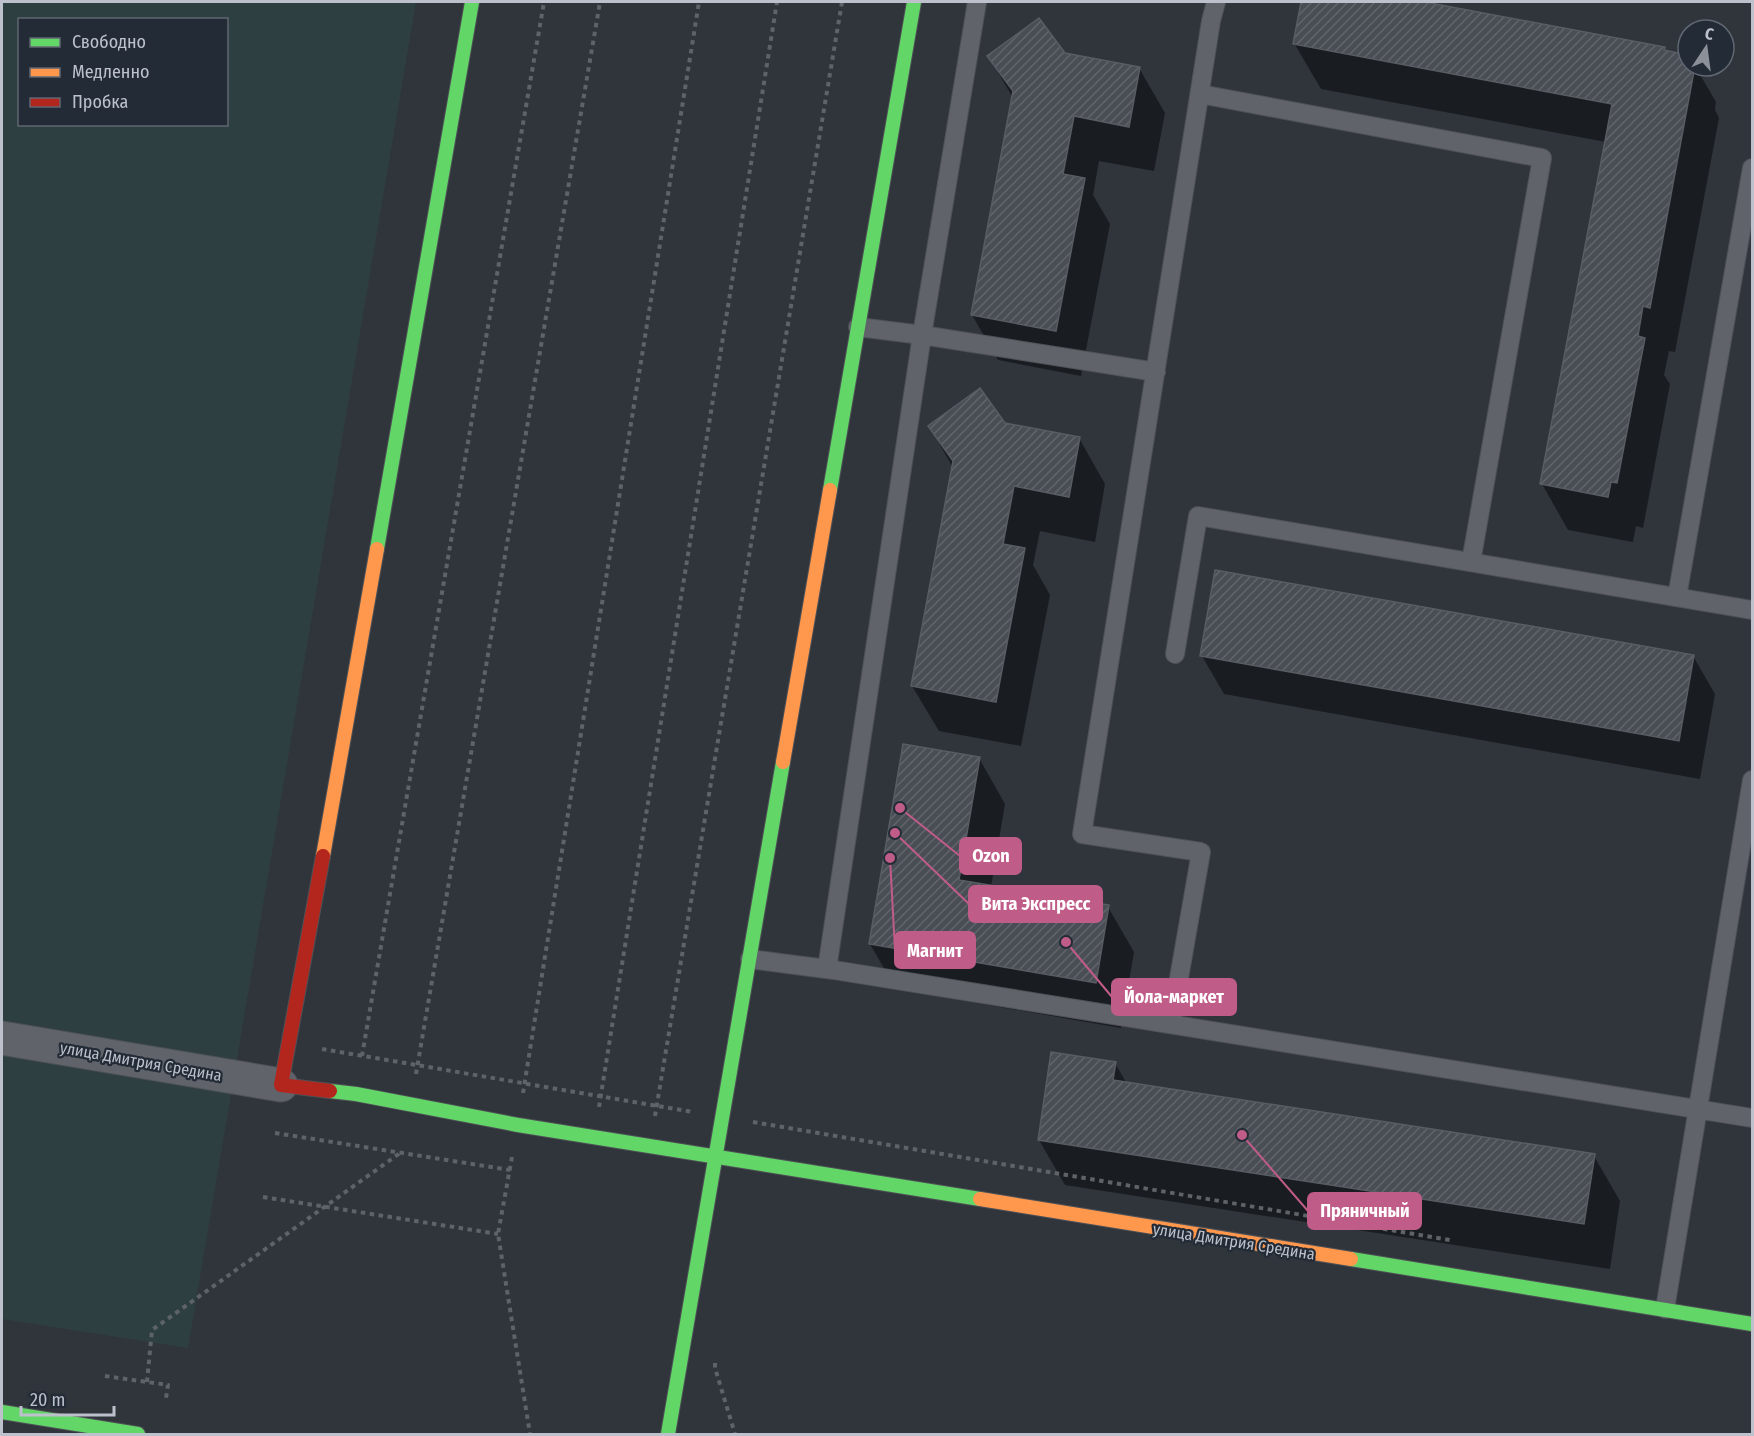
<svg xmlns="http://www.w3.org/2000/svg" width="1754" height="1436" viewBox="0 0 1754 1436" font-family="'Fira Sans Condensed',sans-serif">
<defs>
<pattern id="building-hatch" width="6" height="6" patternUnits="userSpaceOnUse" patternTransform="scale(1.5)"><rect width="6" height="6" fill="#494d54"/><path d="M-1 1l2-2M0 6l6-6M5 7l2-2" fill="none" stroke="#61656b"/></pattern>
</defs>
<rect width="100%" height="100%" fill="#30353c"/>
<path fill="#2e3f42" fill-rule="evenodd" d="M 2,2 L 416,2 L 188,1348 L 2,1319 ZM 20,20 L 226,20 L 226,124 L 20,124 Z"/>
<path fill="#0007" d="M 1302,2 L 1417,2 L 1664,48 L 1666,52 L 1688,56 L 1688,66 L 1695,66 L 1716,102 L 1715,110 L 1719,118 L 1675,352 L 1669,351 L 1664,375 L 1670,384 L 1643,528 L 1636,526 L 1633,542 L 1568,530 L 1542,484 L 1606,142 L 1321,89 L 1294,43 Z
M 1064,54 L 1139,68 L 1165,113 L 1154,171 L 1099,161 L 1093,195 L 1110,224 L 1081,376 L 998,360 L 972,315 L 1013,98 L 989,57 Z
M 1004,424 L 1079,438 L 1105,484 L 1095,542 L 1040,531 L 1033,565 L 1050,595 L 1021,746 L 939,731 L 912,686 L 953,468 L 930,427 Z
M 1202,656 L 1693,656 L 1715,694 L 1700,779 L 1224,694 Z
M 979,758 L 1005,804 L 991,887 L 1108,907 L 1134,952 L 1121,1028 L 896,989 L 870,944 Z
M 1115,1063 L 1127,1084 L 1594,1156 L 1620,1201 L 1610,1269 L 1065,1185 L 1039,1140 Z"/>
<path fill="url(#building-hatch)" stroke="#585c63" stroke-width="1.5" d="M 1301,2 L 1425,2 L 1665,47 L 1664,50 L 1688,55 L 1688,70 L 1694,71 L 1650,308 L 1643,306 L 1638,336 L 1645,338 L 1617,483 L 1611,482 L 1608,497 L 1540,484 L 1612,104 L 1293,44 Z
M 1039,18 L 1065,53 L 1140,67 L 1129,127 L 1074,116 L 1063,174 L 1085,178 L 1056,331 L 971,315 L 1013,91 L 987,56 Z
M 980,388 L 1005,423 L 1080,437 L 1069,497 L 1014,486 L 1003,544 L 1025,548 L 996,702 L 911,686 L 953,461 L 928,426 Z
M 1215,570 L 1694,655 L 1679,741 L 1200,656 Z
M 903,744 L 980,757 L 959,880 L 1109,905 L 1096,983 L 869,944 Z
M 1051,1052 L 1116,1062 L 1113,1080 L 1595,1154 L 1584,1224 L 1038,1140 Z"/>
<g fill="none" stroke-linecap="round" stroke-linejoin="round">
<g stroke="#4e5156" stroke-width="20">
<path id="lane" d="M 1200,94 L 1542,158 L 1471,562
M 858,327 L 922,335 L 1156,372
M 1677,597 L 1752,168
M 1175,654 L 1198,516 L 1752,610
M 750,959 L 834,970 L 1752,1118
M 827,969 L 922,335 L 977,2
M 1171,1024 L 1201,852 L 1082,834 L 1211,21 L 1216,2
M 1665,1309 L 1752,780"/>
</g>
<g stroke="#4e5156" stroke-width="35">
<path id="street" d="M 2,1038 L 281,1085"/>
</g>
<g stroke="#4e5156" stroke-width="16">
<path id="fast" d="M 830,490 L 914,2
M 377,549 L 472,2
M 330,1091 L 356,1094 L 518,1125 L 980,1199
M 1351,1259 L 1752,1324
M 2,1412 L 138,1434
M 668,1434 L 783,762"/>
</g>
<g stroke="#4e5156" stroke-width="16">
<path id="slow" d="M 783,762 L 830,490
M 323,856 L 377,549
M 980,1199 L 1351,1259"/>
</g>
<g stroke="#4e5156" stroke-width="16">
<path id="jam" d="M 323,856 L 281,1085 L 330,1091"/>
</g>
<path stroke="#5e6367" stroke-width="4" stroke-dasharray="4.5 4.5" stroke-linecap="butt" d="M 322,1049 L 693,1112
M 362,1056 L 544,2
M 416,1074 L 600,2
M 523,1093 L 699,2
M 599,1107 L 777,2
M 655,1116 L 842,2
M 753,1122 L 1450,1240
M 275,1133 L 510,1170
M 512,1157 L 498,1234 L 530,1434
M 263,1197 L 498,1234
M 715,1363 L 715,1368 L 735,1434
M 105,1376 L 168,1385 L 166,1398
M 147,1382 L 152,1330 L 400,1153"/>
<use href="#lane" stroke="#60636a" stroke-width="18"/>
<use href="#street" stroke="#60636a" stroke-width="33"/>
<use href="#fast" stroke="#63d668" stroke-width="14"/>
<use href="#slow" stroke="#ff974d" stroke-width="14"/>
<use href="#jam" stroke="#b3261e" stroke-width="14"/>
</g>
<g text-anchor="middle" stroke-width="4.5" stroke-linejoin="round" paint-order="stroke">
<g font-size="16" fill="#bcc1cb" stroke="#232b36">
<text transform="translate(141 1061) rotate(10)" y="6">улица Дмитрия Средина</text>
<text transform="translate(1234 1241) rotate(9)" y="6">улица Дмитрия Средина</text>
</g>
</g>
<path fill="none" stroke="#c05c88" stroke-width="2" d="M900 808L960 856M895 833L969 904M890 858L895 950M1066 942L1112 997M1242 1135L1308 1211"/>
<g fill="#c05c88" stroke="#232b36" stroke-width="2">
<circle cx="900" cy="808" r="6"/>
<circle cx="895" cy="833" r="6"/>
<circle cx="890" cy="858" r="6"/>
<circle cx="1066" cy="942" r="6"/>
<circle cx="1242" cy="1135" r="6"/>
</g>
<g fill="#c05c88" stroke="#c05c88" stroke-width="2">
<rect x="960" y="838" width="61" height="36" rx="6"/>
<rect x="969" y="886" width="133" height="36" rx="6"/>
<rect x="895" y="932" width="80" height="36" rx="6"/>
<rect x="1112" y="979" width="124" height="36" rx="6"/>
<rect x="1308" y="1193" width="113" height="36" rx="6"/>
</g>
<g font-size="18" text-anchor="middle" font-weight="bold" fill="#fff">
<text x="991" y="862">Ozon</text>
<text x="1036" y="910">Вита Экспресс</text>
<text x="935" y="957">Магнит</text>
<text x="1174" y="1003">Йола-маркет</text>
<text x="1365" y="1217">Пряничный</text>
</g>
<rect width="1754" height="1436" fill="none" stroke="#bcc1cb" stroke-width="6"/>
<rect x="18" y="18" width="210" height="108" fill="#232b36" stroke="#606772" stroke-width="1.5"/>
<rect x="30" y="38" width="30" height="9" fill="#63d668" stroke="#606772" stroke-width="1.5"/>
<text x="72" y="48" font-size="18" fill="#bcc1cb">Свободно</text>
<rect x="30" y="68" width="30" height="9" fill="#ff974d" stroke="#606772" stroke-width="1.5"/>
<text x="72" y="78" font-size="18" fill="#bcc1cb">Медленно</text>
<rect x="30" y="98" width="30" height="9" fill="#b3261e" stroke="#606772" stroke-width="1.5"/>
<text x="72" y="108" font-size="18" fill="#bcc1cb">Пробка</text>
<g transform="translate(1706 48) rotate(13)"><circle r="28" fill="#232b36" stroke="#606772" stroke-width="1.5"/>
<path d="M0-4.5L10 22L0 15L-10 22Z" fill="#8b9099"/>
<text y="-9" font-size="16" font-weight="bold" text-anchor="middle" fill="#bcc1cb">С</text>
</g>
<path d="M21 1406v9h93v-9" fill="none" stroke="#bcc1cb" stroke-width="3"/>
<text x="30" y="1406" font-size="18" fill="#bcc1cb" stroke="#232b36" stroke-width="4.5" paint-order="stroke">20 m</text>
</svg>
